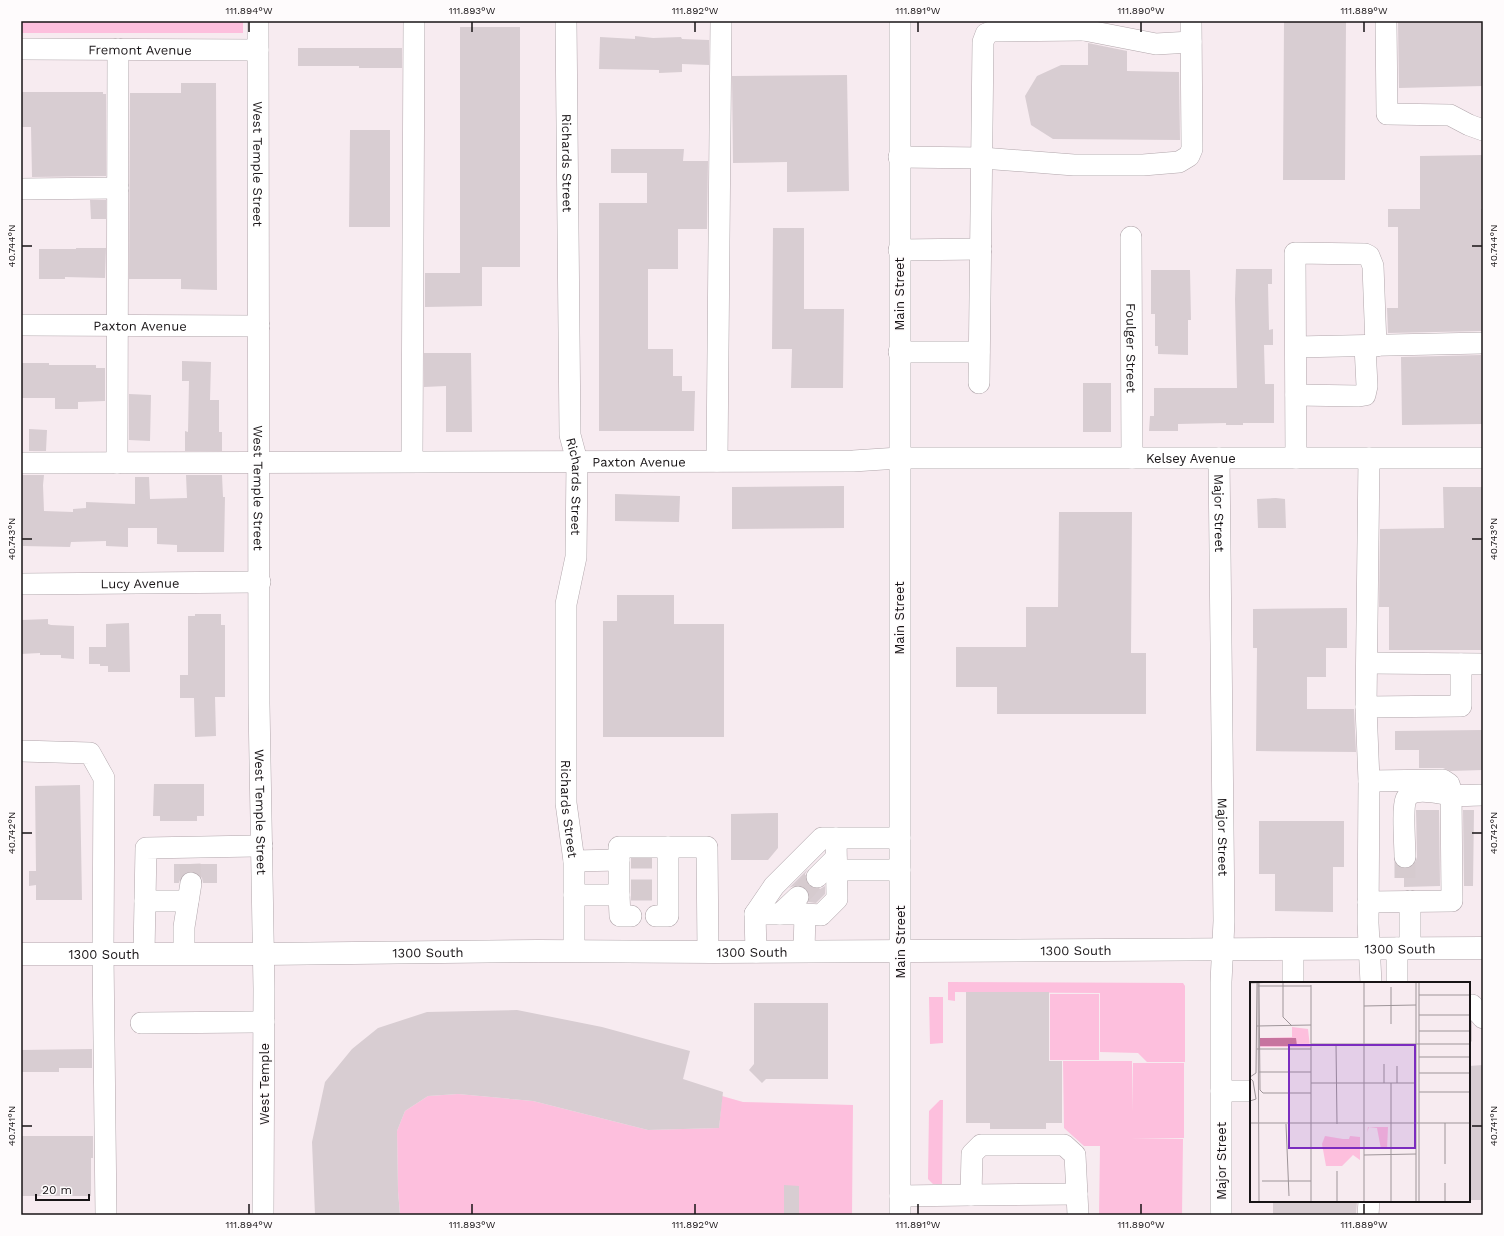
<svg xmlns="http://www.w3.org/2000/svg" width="1504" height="1236" viewBox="0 0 1504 1236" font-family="'Work Sans',sans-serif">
<rect width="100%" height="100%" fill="#f7ebf0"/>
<path fill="#fdbfdd" d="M 21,21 L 243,21 L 243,33 L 21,33 Z
M 948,982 L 1183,983 L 1185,986 L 1185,1062 L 1147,1062 L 1138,1053 L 1100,1052 L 1100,993 L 955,992 L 955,1001 L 948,1000 Z
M 1050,994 L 1099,994 L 1099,1060 L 1050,1060 Z
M 929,997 L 943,997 L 943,1043 L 930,1044 Z
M 1063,1061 L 1132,1061 L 1132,1112 L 1133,1063 L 1184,1063 L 1184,1138 L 1131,1138 L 1183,1139 L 1182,1215 L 1099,1215 L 1100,1146 L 1084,1146 L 1064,1128 Z
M 458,1094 L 533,1101 L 648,1130 L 719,1128 L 722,1096 L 743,1102 L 853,1105 L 852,1215 L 400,1215 L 398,1191 L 397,1131 L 405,1111 L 428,1096 Z
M 940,1100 L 943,1100 L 942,1184 L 933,1184 L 928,1179 L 929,1111 Z"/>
<path fill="#d8cdd2" d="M 1483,21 L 1483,86 L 1399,88 L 1398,22 Z
M 1284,22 L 1346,22 L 1345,180 L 1283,180 Z
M 460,27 L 520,27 L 520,267 L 482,267 L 482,306 L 425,307 L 425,273 L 460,273 Z
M 635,36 L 653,38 L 681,37 L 682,39 L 709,40 L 709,65 L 682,64 L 682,72 L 659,73 L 659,70 L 599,69 L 600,37 L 635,39 Z
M 1088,43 L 1127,51 L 1127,71 L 1179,72 L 1180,140 L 1053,139 L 1031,125 L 1025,96 L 1037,76 L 1061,65 L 1088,65 Z
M 298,48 L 402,48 L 402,68 L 359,68 L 359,66 L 298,66 Z
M 847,75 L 849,191 L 787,192 L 787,162 L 733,163 L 732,76 Z
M 181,83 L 216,83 L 217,290 L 181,289 L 181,279 L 129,279 L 130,93 L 181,93 Z
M 21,92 L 103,92 L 103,94 L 106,94 L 106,176 L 32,177 L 31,127 L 21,127 Z
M 350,130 L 390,130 L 390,227 L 349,227 Z
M 611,149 L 684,149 L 683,161 L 708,161 L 707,229 L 678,229 L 678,269 L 648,269 L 648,349 L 673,349 L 673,376 L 682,376 L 682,391 L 695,391 L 694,431 L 599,431 L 599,203 L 647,203 L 647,173 L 611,173 Z
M 1483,155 L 1481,209 L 1483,209 L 1483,331 L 1388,333 L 1387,308 L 1398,308 L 1398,227 L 1388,227 L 1388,209 L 1420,209 L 1420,156 Z
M 90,200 L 106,200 L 106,219 L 91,219 Z
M 773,228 L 804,228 L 804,309 L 844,309 L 843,388 L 791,388 L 792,349 L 772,349 Z
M 76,248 L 106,248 L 105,278 L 65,277 L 65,279 L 39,279 L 39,249 L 76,249 Z
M 1236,269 L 1272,269 L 1272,284 L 1268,284 L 1269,330 L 1273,329 L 1273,345 L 1264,345 L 1265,384 L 1274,384 L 1274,423 L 1243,423 L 1243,425 L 1226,425 L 1226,423 L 1178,424 L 1178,431 L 1149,431 L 1150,416 L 1154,416 L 1154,388 L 1237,388 L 1235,299 Z
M 1151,270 L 1190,270 L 1191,320 L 1188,320 L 1188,355 L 1158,354 L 1158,346 L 1155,346 L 1155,314 L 1151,314 Z
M 424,353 L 471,353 L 472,432 L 446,432 L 446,386 L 424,387 Z
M 1481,355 L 1482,424 L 1402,425 L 1401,357 Z
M 182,361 L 211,362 L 210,400 L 219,400 L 219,432 L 222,432 L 222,451 L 185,451 L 185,431 L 188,432 L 189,381 L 182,381 Z
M 21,363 L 49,363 L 49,365 L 96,365 L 96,368 L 105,368 L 105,401 L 78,402 L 78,409 L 55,409 L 55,398 L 21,398 Z
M 1083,383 L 1111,383 L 1111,432 L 1083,432 Z
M 129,394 L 151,395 L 150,441 L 129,440 Z
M 29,429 L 47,430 L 46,451 L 29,451 Z
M 21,475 L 44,475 L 43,485 L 44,511 L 73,512 L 73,509 L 86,508 L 86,502 L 135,504 L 135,477 L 149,477 L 150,499 L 187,498 L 186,475 L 222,475 L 223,497 L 225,497 L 224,552 L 177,552 L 177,545 L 157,544 L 157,528 L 128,528 L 128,547 L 106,546 L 106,541 L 71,542 L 70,547 L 23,546 Z
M 844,486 L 844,528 L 732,529 L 732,487 Z
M 1443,487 L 1483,487 L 1483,650 L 1389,650 L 1389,607 L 1379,607 L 1380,529 L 1444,528 Z
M 615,494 L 680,496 L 679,522 L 615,521 Z
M 1276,498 L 1285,499 L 1286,528 L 1258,528 L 1257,499 Z
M 1059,512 L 1132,512 L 1131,653 L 1146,653 L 1146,714 L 997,714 L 997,687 L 956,687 L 956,647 L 1026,647 L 1026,607 L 1058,607 Z
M 617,595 L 674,595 L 674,624 L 724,624 L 724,737 L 603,737 L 603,621 L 617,621 Z
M 1347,608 L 1347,648 L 1326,648 L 1326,677 L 1307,677 L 1307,709 L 1354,709 L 1356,752 L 1256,751 L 1257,648 L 1253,648 L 1253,609 Z
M 195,614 L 221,614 L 221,625 L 225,625 L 225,697 L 215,697 L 216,736 L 195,737 L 194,698 L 180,698 L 180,675 L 188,675 L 188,616 L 195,616 Z
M 48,619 L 48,624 L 51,625 L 74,626 L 74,659 L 61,658 L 61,655 L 40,655 L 40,653 L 21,654 L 21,620 Z
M 129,623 L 130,672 L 108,672 L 108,666 L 100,666 L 100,664 L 89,664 L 89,647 L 106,647 L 106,624 Z
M 1482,730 L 1483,770 L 1450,771 L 1443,768 L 1419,768 L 1419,750 L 1395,750 L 1395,731 Z
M 154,784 L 204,784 L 204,816 L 197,816 L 197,821 L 160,821 L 160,816 L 153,816 Z
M 80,785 L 82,900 L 36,900 L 36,885 L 29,886 L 29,871 L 36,871 L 35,786 Z
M 1416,810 L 1439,810 L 1440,886 L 1404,887 L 1404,869 L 1412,867 L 1415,863 L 1417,857 Z
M 1463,810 L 1474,810 L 1473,886 L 1464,886 Z
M 778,813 L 778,848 L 768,860 L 731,860 L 731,814 Z
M 1259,821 L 1344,821 L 1344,867 L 1333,867 L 1333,912 L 1275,911 L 1275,874 L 1259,874 Z
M 174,864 L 217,864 L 217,883 L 203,883 L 202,878 L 199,874 L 192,871 L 186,872 L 181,876 L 179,883 L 174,883 Z
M 808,869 L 805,874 L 806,880 L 808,885 L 814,889 L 820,889 L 825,886 L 825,894 L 816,903 L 808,902 L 810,894 L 806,889 L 802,886 L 796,885 L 789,888 Z
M 966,992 L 1049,992 L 1049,1061 L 1062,1061 L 1062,1123 L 1046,1123 L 1046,1129 L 990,1129 L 990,1123 L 966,1123 Z
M 754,1003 L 828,1003 L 828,1079 L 766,1079 L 762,1083 L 749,1070 L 754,1064 Z
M 517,1010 L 602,1027 L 690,1051 L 683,1079 L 723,1092 L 719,1128 L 648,1130 L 533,1101 L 458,1094 L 428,1096 L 405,1111 L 397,1131 L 398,1191 L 400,1215 L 315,1215 L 312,1142 L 325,1082 L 352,1049 L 378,1028 L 427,1012 Z
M 92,1049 L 92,1068 L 59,1068 L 59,1072 L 21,1072 L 21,1050 Z
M 1483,1065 L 1483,1200 L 1469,1200 L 1469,1066 Z
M 21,1136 L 93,1136 L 93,1158 L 91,1158 L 91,1196 L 21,1196 Z
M 784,1185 L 799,1186 L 799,1215 L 784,1215 Z
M 1273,1201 L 1357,1201 L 1356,1215 L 1273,1215 Z"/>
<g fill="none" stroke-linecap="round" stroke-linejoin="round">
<path stroke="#d6cbcf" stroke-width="21" stroke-dasharray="21 10" stroke-linecap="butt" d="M 1405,857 L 1405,887
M 631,858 L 656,858
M 190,864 L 191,883
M 631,890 L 657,890
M 798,897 L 817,877
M 1469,1031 L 1472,1031"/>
<g stroke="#b1a6ab" stroke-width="22">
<g id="minor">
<path id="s1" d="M 258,21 L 259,704 L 264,988 L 263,1215"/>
<path id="s2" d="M 566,21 L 570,435 L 577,461 L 576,557 L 566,604 L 566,803 L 574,861 L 574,951"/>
<path d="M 900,21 L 900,1215"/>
<path d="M 1386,21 L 1387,114 L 1450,115 L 1469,125 L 1483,130"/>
<path d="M 1084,30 L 1156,44 L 1191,42"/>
<path id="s3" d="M 21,49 L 258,50"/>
<path d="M 899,157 L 982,158 L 1074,165 L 1143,165 L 1179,162 L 1189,156 L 1192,149 L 1191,21"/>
<path d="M 21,189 L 118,188"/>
<path id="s4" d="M 1131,237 L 1132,458"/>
<path d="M 899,250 L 981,249"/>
<path id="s5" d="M 21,325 L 259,326"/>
<path d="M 1296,347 L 1483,343"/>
<path d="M 899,352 L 979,352"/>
<path d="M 979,383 L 983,42 L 986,34 L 993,31 L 1084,30 L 1083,21"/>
<path d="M 1296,395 L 1359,396 L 1365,395 L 1367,386 L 1365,346"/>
<path id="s6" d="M 1219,458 L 1224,921 L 1221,982 L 1221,1215"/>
<path d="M 1296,458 L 1295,253 L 1365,254 L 1369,256 L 1373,266 L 1376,346"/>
<path d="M 1369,458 L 1366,707 L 1369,781 L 1368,923 L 1371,983"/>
<path d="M 412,461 L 414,21"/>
<path d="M 717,461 L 721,21"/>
<path id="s7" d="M 21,463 L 853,461 L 899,458 L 1483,458"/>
<path d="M 117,463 L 118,49"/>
<path id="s8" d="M 21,584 L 260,582"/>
<path d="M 1367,663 L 1483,664"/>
<path d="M 1366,707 L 1461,706 L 1461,664"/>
<path d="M 21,751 L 90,753 L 104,778 L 103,953 L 106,1215"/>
<path d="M 1405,857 C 1405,846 1402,808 1406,799 C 1413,785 1441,794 1452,795 C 1462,796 1473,795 1483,795"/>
<path d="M 619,860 L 619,847 L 668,847"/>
<path d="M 574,861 L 619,860 L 619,895 L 574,895"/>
<path d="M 837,870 L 900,870"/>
<path d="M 817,877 L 836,858"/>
<path d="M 619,895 L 620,916 L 631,916"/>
<path d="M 145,901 L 188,901"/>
<path d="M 1368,902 L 1452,901 L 1451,790 L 1449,784 L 1443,780 L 1369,781"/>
<path d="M 755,914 L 805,914 L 804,951"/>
<path d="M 780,914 L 798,897"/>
<path d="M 805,914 L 821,915 L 837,899 L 836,838"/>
<path d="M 656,916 L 668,916 L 668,847 L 707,847 L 708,952"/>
<path d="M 1397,948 L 1397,983"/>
<path d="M 1410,948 L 1410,901"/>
<path d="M 756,952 L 755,914 L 774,886 L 822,838 L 900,838"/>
<path d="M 144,953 L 146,848 L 262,846"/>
<path d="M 184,954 L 184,927 L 191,883"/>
<path d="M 1293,983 L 1293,950"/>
<path d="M 1472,1005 L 1483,1018"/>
<path d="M 141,1023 L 264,1022"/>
<path d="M 1221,1091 L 1251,1091"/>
<path d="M 971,1195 L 1077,1194"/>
<path d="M 900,1196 L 971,1195 L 972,1154 L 981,1145 L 1064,1145 L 1075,1155 L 1078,1215"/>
<path d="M 1368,1215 L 1369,1201"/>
</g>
</g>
<g stroke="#b1a6ab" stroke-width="23">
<g id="major">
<path id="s9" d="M 21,954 L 264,954 L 538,951 L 714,952 L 1483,948"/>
</g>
</g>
<use href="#minor" stroke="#fff" stroke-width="21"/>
<use href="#major" stroke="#fff" stroke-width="22"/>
</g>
<path fill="none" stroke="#181416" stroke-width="1.5" d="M 249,22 L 249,32M 472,22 L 472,32M 695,22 L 695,32M 918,22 L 918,32M 1141,22 L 1141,32M 1364,22 L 1364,32M 22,246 L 32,246M 1472,246 L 1482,246M 22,539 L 32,539M 1472,539 L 1482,539M 22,833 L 32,833M 1472,833 L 1482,833M 22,1126 L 32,1126M 1472,1126 L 1482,1126M 249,1204 L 249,1214M 472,1204 L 472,1214M 695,1204 L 695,1214M 918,1204 L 918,1214M 1141,1204 L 1141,1214M 1364,1204 L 1364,1214"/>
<g text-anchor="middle" stroke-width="3" stroke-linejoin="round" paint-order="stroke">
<g font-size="13" fill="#181416" stroke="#fefbfc">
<text dy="5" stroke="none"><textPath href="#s3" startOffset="119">Fremont Avenue</textPath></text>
<text dy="5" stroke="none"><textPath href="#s2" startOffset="142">Richards Street</textPath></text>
<text dy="5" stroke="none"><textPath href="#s1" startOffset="143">West Temple Street</textPath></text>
<text transform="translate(899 294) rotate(-90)" y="5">Main Street</text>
<text dy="5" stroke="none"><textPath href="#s5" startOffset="119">Paxton Avenue</textPath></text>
<text dy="5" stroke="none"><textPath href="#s4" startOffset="111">Foulger Street</textPath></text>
<text dy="5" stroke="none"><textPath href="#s7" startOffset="1170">Kelsey Avenue</textPath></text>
<text dy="5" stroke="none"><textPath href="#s7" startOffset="618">Paxton Avenue</textPath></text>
<text dy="5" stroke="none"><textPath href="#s2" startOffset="466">Richards Street</textPath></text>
<text dy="5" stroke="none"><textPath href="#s1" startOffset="467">West Temple Street</textPath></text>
<text dy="5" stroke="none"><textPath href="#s6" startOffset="55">Major Street</textPath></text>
<text dy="5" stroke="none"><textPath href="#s8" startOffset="119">Lucy Avenue</textPath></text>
<text transform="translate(899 618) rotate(-90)" y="5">Main Street</text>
<text dy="5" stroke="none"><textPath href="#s2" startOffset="790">Richards Street</textPath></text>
<text dy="5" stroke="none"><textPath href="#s1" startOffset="791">West Temple Street</textPath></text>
<text dy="5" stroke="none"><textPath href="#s6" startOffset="379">Major Street</textPath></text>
<text transform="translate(900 942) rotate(-90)" y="5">Main Street</text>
<text dy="5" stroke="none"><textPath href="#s9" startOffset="1379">1300 South</textPath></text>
<text dy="5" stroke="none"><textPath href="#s9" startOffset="1055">1300 South</textPath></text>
<text dy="5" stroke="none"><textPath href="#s9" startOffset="407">1300 South</textPath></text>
<text dy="5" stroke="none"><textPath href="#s9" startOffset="731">1300 South</textPath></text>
<text dy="5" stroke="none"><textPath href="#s9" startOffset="83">1300 South</textPath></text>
<text transform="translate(264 1084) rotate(-90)" y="5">West Temple</text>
<text transform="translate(1221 1161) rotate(-90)" y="5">Major Street</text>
</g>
</g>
<g transform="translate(1250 982)">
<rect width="220" height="220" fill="#f7ebf0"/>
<path d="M 42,45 L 58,47 L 60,65 L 10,65 L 10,56 L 42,55 ZM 118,145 L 138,145 L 137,167 L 131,167 L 127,146 L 119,145 L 117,150 ZM 75,154 L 93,157 L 99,157 L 100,154 L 110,155 L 110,178 L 103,173 L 92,184 L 76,184 L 72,162 Z" fill="#fdbfdd"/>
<path d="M 10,56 L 46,56 L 47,64 L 10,64 Z" fill="#c7749f"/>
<path fill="none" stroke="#9e9599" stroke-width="1" d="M 8,0 L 9,220M 33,0 L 33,35 L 42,44M 169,0 L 169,220M 0,1 L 27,0M 9,1 L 10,108 L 13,111 L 61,111M 8,4 L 61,4M 169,13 L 220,13M 114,24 L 166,23M 169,33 L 220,33M 141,42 L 141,5M 7,44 L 61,43M 169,49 L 220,49M 61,62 L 220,62M 86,62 L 87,142M 7,67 L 61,67M 169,75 L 220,75M 134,82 L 134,101M 147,84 L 147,101M 9,90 L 61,90M 169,91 L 220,91M 0,95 L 6,91 L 7,1M 61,101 L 166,101M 141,101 L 141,220M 169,110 L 220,110M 0,119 L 6,117 L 3,99 L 0,96M 0,141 L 220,141M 195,141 L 195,182M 36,142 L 39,214M 114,173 L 166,172M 12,199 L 61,199M 61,220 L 61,3M 87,220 L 87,189M 114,220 L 114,0M 166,220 L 166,0M 195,220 L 195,201"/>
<path fill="#7b2cbf" fill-opacity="0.15" stroke="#7b2cbf" stroke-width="2" d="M 39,63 L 165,63 L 165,166 L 39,166 Z"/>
<rect width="220" height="220" fill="none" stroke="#181416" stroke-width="2"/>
</g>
<rect width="1504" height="1236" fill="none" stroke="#fefbfc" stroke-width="44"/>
<path d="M36 1194v6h53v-6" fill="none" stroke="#181416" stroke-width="2"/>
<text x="42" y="1194" font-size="12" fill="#181416" stroke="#fefbfc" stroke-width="3" paint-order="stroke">20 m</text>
<rect x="22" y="22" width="1460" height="1192" fill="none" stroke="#181416" stroke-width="1.5"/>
<g font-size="10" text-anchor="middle" fill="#181416">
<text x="249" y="14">111.894°W</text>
<text x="472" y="14">111.893°W</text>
<text x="695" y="14">111.892°W</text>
<text x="918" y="14">111.891°W</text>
<text x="1141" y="14">111.890°W</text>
<text x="1364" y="14">111.889°W</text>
<text transform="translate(11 246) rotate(-90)" y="4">40.744°N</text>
<text transform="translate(1493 246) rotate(-90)" y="4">40.744°N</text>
<text transform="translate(11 539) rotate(-90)" y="4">40.743°N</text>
<text transform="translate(1493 539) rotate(-90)" y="4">40.743°N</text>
<text transform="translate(11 833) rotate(-90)" y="4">40.742°N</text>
<text transform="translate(1493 833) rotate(-90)" y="4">40.742°N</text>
<text transform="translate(11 1126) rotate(-90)" y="4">40.741°N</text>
<text transform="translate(1493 1126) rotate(-90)" y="4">40.741°N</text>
<text x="249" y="1228">111.894°W</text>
<text x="472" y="1228">111.893°W</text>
<text x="695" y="1228">111.892°W</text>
<text x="918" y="1228">111.891°W</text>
<text x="1141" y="1228">111.890°W</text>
<text x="1364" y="1228">111.889°W</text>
</g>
</svg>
